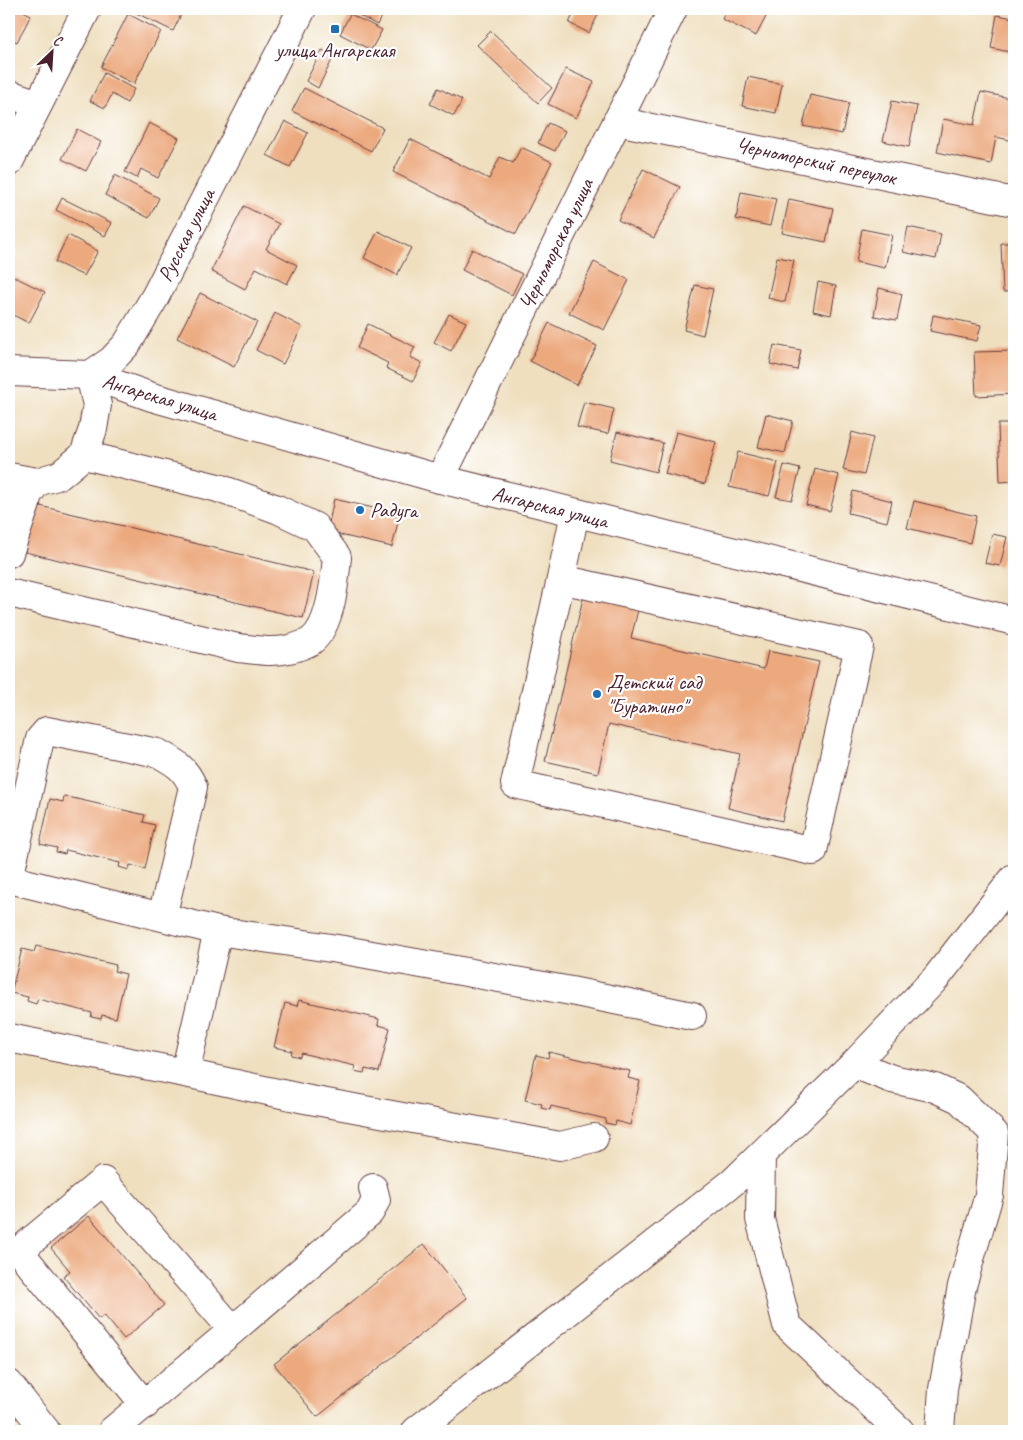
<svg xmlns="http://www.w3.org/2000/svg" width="1023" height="1440" viewBox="0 0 1023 1440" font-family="Caveat,sans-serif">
<rect width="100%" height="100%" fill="#fff"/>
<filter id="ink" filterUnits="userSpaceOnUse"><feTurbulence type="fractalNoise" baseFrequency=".02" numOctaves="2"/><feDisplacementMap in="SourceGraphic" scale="10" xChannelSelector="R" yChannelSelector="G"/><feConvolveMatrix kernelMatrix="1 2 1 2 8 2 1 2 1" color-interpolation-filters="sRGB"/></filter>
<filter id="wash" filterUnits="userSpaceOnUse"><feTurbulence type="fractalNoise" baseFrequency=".0096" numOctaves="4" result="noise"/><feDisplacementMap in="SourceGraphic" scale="20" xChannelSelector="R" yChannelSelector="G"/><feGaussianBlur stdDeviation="1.12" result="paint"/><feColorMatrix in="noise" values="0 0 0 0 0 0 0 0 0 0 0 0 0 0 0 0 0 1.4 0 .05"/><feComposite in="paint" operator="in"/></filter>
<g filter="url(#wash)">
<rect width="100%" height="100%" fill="#efdfbf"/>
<g id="blocks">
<path fill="#eca97e" d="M 9,9 L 19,9 L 31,15 L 17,42 L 9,38 Z
M 128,9 L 184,9 L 173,31 Z
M 364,9 L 385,9 L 377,25 L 360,16 Z
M 576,9 L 601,9 L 589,33 L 569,23 Z
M 727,9 L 770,9 L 756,36 L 722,19 Z
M 128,14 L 161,31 L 134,84 L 101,67 Z
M 350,14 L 382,30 L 371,50 L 340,34 Z
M 997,15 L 1014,18 L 1014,53 L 991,48 Z
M 491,31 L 552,88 L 538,103 L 477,45 Z
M 322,50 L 334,56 L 318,88 L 306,81 Z
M 566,69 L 594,82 L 576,118 L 548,104 Z
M 104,73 L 134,89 L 127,103 L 112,94 L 105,108 L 90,101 Z
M 748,77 L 782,84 L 776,113 L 742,106 Z
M 304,88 L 383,128 L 371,151 L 292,111 Z
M 438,88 L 462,100 L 454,116 L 430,104 Z
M 981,92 L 1014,99 L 1014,141 L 996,137 L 991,164 L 937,152 L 943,119 L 974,125 Z
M 810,95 L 849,103 L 842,134 L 803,126 Z
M 892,101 L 917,106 L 909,147 L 883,141 Z
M 285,121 L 308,133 L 290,167 L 267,155 Z
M 149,123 L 179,138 L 158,178 L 141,169 L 137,178 L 125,172 Z
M 548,123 L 565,131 L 555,151 L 538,143 Z
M 77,129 L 101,142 L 86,171 L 62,159 Z
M 410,139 L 489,179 L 500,157 L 513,163 L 521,147 L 552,162 L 516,234 L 393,172 Z
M 643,169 L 680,187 L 654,238 L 618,220 Z
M 115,175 L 159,198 L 149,218 L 105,195 Z
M 741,192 L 776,199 L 770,226 L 736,219 Z
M 62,198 L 112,223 L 105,236 L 56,210 Z
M 789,199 L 833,208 L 826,242 L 782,233 Z
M 244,206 L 279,224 L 266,249 L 297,265 L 287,284 L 256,268 L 245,289 L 211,271 Z
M 908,227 L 941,234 L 936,259 L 903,252 Z
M 862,229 L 892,235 L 885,268 L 856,262 Z
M 378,231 L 411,248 L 397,275 L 364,258 Z
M 68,235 L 98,251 L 84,276 L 55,262 Z
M 1001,243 L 1014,243 L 1014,292 L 1003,292 Z
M 472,249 L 522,274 L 512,295 L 462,270 Z
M 777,257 L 794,260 L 785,302 L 768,298 Z
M 594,262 L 629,280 L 604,330 L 569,313 Z
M 9,274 L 45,292 L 29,323 L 9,313 Z
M 818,282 L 836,286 L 831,315 L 813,311 Z
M 695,285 L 713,289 L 703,335 L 684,330 Z
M 879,288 L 902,294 L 897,320 L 874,316 Z
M 200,293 L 257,322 L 234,367 L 177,338 Z
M 275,313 L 302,327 L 283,364 L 256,350 Z
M 449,314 L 466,322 L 451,351 L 434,342 Z
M 933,315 L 981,325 L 977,341 L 930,331 Z
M 549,323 L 597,346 L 577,385 L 530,361 Z
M 368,324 L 415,347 L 410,357 L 422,363 L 413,381 L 386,368 L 388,363 L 357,348 Z
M 774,345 L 801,350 L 797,370 L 770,364 Z
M 1014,351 L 1014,394 L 976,396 L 974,352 Z
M 584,402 L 614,409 L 608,434 L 577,427 Z
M 766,414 L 793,421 L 785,453 L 758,447 Z
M 998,424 L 1014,424 L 1014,481 L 1000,482 Z
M 617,432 L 663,443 L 656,472 L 610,460 Z
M 676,432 L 716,442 L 705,484 L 665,474 Z
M 852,432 L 873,438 L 864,475 L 843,470 Z
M 738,452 L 778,462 L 769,496 L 729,487 Z
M 784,465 L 800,469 L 792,500 L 776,497 Z
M 815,469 L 839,475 L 830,511 L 806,505 Z
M 853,491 L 892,501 L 887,522 L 848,513 Z
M 334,499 L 400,514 L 392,547 L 327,532 Z
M 914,501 L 976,516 L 970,543 L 907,528 Z
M 36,505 L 314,572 L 303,618 L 25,552 Z
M 992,534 L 1007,537 L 1000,566 L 985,563 Z
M 584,594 L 639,606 L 631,638 L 764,669 L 768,651 L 819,662 L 782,821 L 728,808 L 740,754 L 609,724 L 598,773 L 545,761 Z
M 64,796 L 145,815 L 143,822 L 155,825 L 145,869 L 130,865 L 129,870 L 119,867 L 120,863 L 66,850 L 65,854 L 56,852 L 57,848 L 40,844 L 50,799 L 63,802 Z
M 36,946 L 116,965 L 114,971 L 126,974 L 116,1018 L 102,1015 L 101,1019 L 91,1017 L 92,1013 L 38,999 L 36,1004 L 27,1001 L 28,997 L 11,993 L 22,949 L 34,952 Z
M 299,1000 L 379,1019 L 378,1025 L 390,1028 L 379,1072 L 365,1069 L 364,1073 L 354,1071 L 355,1066 L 301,1053 L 300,1057 L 291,1055 L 292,1051 L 274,1047 L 285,1003 L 297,1006 Z
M 549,1052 L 630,1071 L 628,1078 L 640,1081 L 630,1125 L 616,1121 L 615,1125 L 605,1123 L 606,1119 L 551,1106 L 550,1110 L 541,1108 L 542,1104 L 525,1100 L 536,1055 L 548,1058 Z
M 89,1216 L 164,1305 L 124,1339 L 104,1315 L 99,1319 L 63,1276 L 70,1271 L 51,1248 Z
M 424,1244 L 467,1298 L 317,1417 L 274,1364 Z"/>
</g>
</g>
<g filter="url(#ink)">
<use href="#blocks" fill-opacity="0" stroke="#633c41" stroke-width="1"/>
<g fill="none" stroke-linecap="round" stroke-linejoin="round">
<g stroke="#633c41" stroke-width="30">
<path id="minor" d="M 9,94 L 38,104
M 617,121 L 1014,202
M 9,477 L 37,482 L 60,475 L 84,455 L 93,429 L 97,405 L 90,375
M 440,479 L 673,9
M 9,553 L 26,504 L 27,496 L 37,482
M 561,579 L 859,646 L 813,851 L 515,784 Z
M 561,579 L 575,513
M 9,593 L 238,648 C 255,650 273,653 289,649 C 295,648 306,644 311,641 C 331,626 335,580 337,557 L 315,527 L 277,509 L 218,488 L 84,455
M 9,879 L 40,739 L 47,731 L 158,753 C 176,763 185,768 193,787 L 162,917 L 9,879
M 162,917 L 218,931 L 344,950 L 571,991 L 692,1016
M 9,1038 L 185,1073 L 305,1099 L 560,1146 L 594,1138
M 854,1064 L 892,1079 L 935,1088 L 959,1099 L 994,1133 L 989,1195 L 962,1286 L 943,1389 L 940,1431
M 185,1073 L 218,931
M 761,1155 L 760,1219 L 787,1325 L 900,1431
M 233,1330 L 370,1212 L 376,1200 L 373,1188
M 9,1384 L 46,1431
M 112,1431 L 233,1330 L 103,1181 L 19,1251 L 145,1405
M 416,1431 L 733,1182 L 854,1064 L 936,978 L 1014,878"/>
</g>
<g stroke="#633c41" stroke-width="30">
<path id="major" d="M 9,162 L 87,9
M 9,372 L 90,375 L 152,397 L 440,479 L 1014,621
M 90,375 L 111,361 L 127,344 L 155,297 L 302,9"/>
</g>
<use href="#minor" stroke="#fff" stroke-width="28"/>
<use href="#major" stroke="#fff" stroke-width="28"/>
</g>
</g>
<g fill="#1f6fb2" stroke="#fff" stroke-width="2">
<rect x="330" y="24" width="10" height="10" rx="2.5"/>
<circle cx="360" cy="510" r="5"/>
<circle cx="597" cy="694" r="5"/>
</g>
<g text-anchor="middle" stroke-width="4.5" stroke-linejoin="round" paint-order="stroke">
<g font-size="21" fill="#4a1f2b" stroke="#fff" text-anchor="start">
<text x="335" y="57" text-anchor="middle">улица Ангарская</text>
<text x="370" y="517">Радуга</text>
<text x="607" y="689">Детский сад<tspan x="607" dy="24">"Буратино"</tspan></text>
</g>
<g font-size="21" fill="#4a1f2b" stroke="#fff">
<text transform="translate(816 161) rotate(12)" y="7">Черноморский переулок</text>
<text transform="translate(186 235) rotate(-63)" y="7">Русская улица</text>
<text transform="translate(556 244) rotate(-64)" y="7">Черноморская улица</text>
<text transform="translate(160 397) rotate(17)" y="7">Ангарская улица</text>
<text transform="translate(550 507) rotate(14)" y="7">Ангарская улица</text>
</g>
</g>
<rect width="1023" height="1440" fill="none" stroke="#fff" stroke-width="30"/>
<g transform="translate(52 52) rotate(25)" stroke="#ffffff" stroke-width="4" paint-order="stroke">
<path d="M0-4L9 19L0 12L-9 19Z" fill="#4a1f2b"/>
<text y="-8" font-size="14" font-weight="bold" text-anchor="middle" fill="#4a1f2b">С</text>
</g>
</svg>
